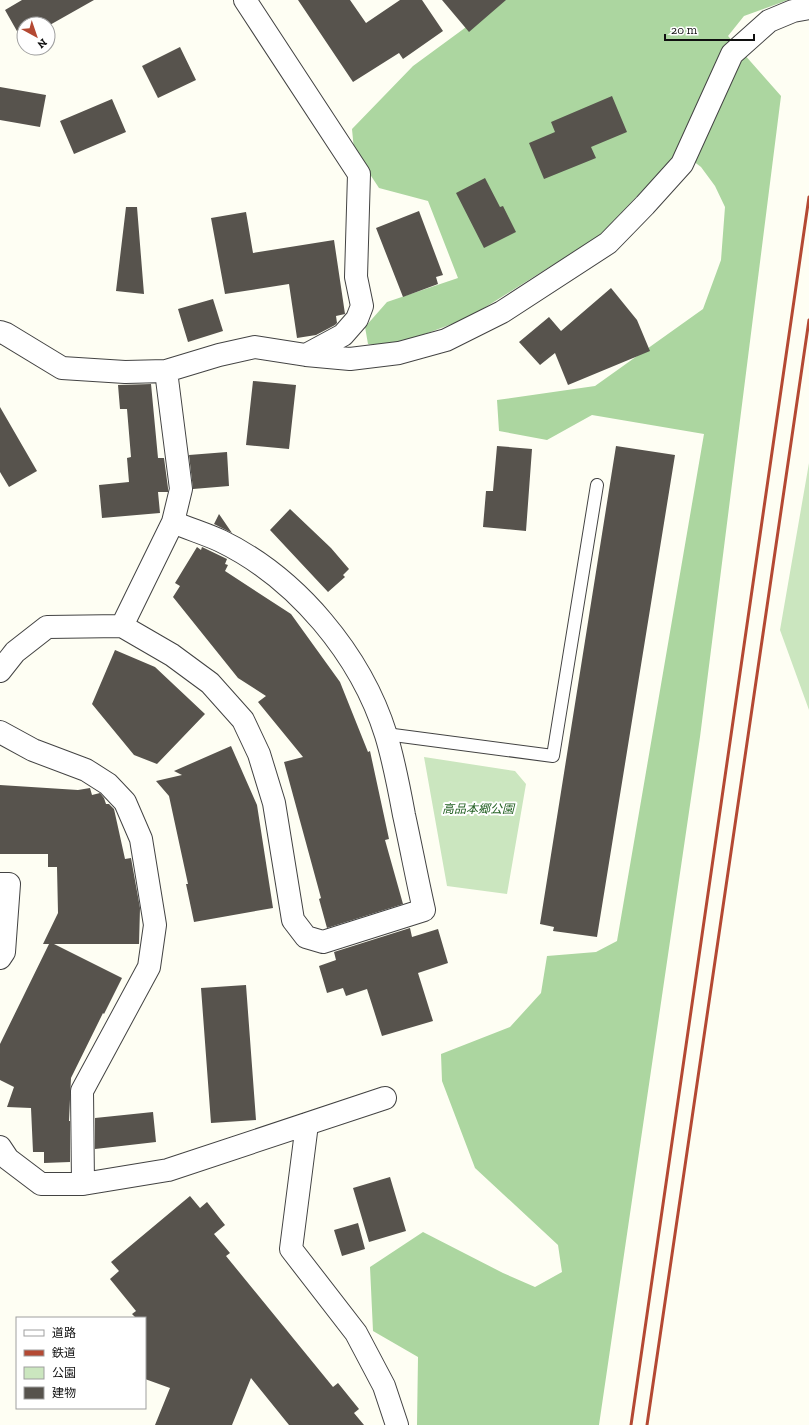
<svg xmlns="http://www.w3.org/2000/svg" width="809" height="1425" viewBox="0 0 809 1425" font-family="'Zilla Slab','Noto Sans JP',serif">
<rect width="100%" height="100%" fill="#fefef3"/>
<path fill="#cbe6bf" d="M 809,463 L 809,710 L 780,630 Z
M 424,757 L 515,771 L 526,784 L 507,894 L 447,886 Z"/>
<path fill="#acd6a0" d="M 503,0 L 788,0 L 744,16 L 728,36 L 781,96 L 700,737 L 599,1425 L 417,1425 L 418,1357 L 373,1331 L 370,1267 L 423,1232 L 503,1273 L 535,1287 L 562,1272 L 558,1245 L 475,1168 L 442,1081 L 441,1054 L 510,1027 L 541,993 L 547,956 L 596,952 L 617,941 L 704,434 L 592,415 L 547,440 L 499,431 L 497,400 L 595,386 L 703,309 L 721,260 L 725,207 L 715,186 L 701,167 L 680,151 L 599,236 L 468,318 L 390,347 L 368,344 L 365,327 L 387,302 L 458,278 L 428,201 L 379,188 L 354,150 L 352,129 L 413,66 Z"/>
<path fill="#57534d" d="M 22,0 L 94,0 L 48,26 L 48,24 L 24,24 L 24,39 L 22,40 L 5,10 Z
M 298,0 L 350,0 L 366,23 L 400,0 L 422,0 L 443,31 L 403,59 L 399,53 L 353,82 Z
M 442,0 L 506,0 L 469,32 Z
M 180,47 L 196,80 L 158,98 L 142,66 Z
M 0,87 L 46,95 L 40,127 L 0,120 Z
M 612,96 L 627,132 L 591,147 L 596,158 L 544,179 L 529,143 L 555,132 L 551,122 Z
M 112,99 L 126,132 L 74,154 L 60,121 Z
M 485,178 L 500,207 L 503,206 L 516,232 L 484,248 L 456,193 Z
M 126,207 L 137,207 L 144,294 L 116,291 Z
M 419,211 L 443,275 L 436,277 L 438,284 L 403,297 L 376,228 Z
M 246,212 L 253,253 L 334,240 L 345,314 L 336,316 L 337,323 L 335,325 L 316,335 L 297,338 L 289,284 L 225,294 L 211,218 Z
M 611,288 L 637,320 L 650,351 L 568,385 L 555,353 L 540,365 L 519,342 L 549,317 L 561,331 Z
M 213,299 L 223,331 L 188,342 L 178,309 Z
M 253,381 L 296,385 L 289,449 L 246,445 Z
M 151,384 L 158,458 L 164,458 L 168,488 L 168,492 L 158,492 L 160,513 L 102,518 L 99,485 L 129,482 L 127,458 L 131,457 L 127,409 L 120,409 L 118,385 Z
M 0,407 L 37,471 L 9,487 L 0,472 Z
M 497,446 L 532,449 L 526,531 L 483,527 L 486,491 L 493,491 Z
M 616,446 L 675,455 L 597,937 L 553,931 L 554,927 L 540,924 Z
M 227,452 L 229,486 L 193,489 L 189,455 Z
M 290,509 L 331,548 L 349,569 L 343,575 L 345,577 L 328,592 L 270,530 Z
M 219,514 L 232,533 L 214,524 Z
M 197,547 L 201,550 L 202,547 L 227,559 L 225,564 L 228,565 L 225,571 L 291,614 L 340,682 L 368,752 L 370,751 L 389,839 L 385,840 L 403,904 L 327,928 L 319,899 L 321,898 L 284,762 L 303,757 L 258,702 L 266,696 L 238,678 L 173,597 L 180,586 L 175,583 Z
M 115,650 L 155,667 L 205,714 L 157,764 L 134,755 L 92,704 Z
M 231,746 L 257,805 L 273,908 L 194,922 L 186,884 L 188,884 L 169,796 L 156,781 L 182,775 L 174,771 Z
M 0,785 L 78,790 L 90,788 L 92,795 L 100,793 L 104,798 L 106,804 L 109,804 L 114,809 L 125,859 L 131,858 L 140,908 L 139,944 L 54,944 L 122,978 L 104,1014 L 103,1013 L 71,1078 L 69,1121 L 70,1121 L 70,1162 L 44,1163 L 44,1152 L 33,1152 L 31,1108 L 7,1107 L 14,1087 L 0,1080 L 0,1044 L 49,944 L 43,944 L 58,913 L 57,867 L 48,867 L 48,854 L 0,854 Z
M 410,928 L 412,937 L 438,929 L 448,963 L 418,973 L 433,1021 L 382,1036 L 367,989 L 346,996 L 343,988 L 327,993 L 319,966 L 336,960 L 334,952 Z
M 246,985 L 256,1120 L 211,1123 L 201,988 Z
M 153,1112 L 156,1142 L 95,1149 L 95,1118 Z
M 390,1177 L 406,1231 L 369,1242 L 353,1188 Z
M 190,1196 L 200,1208 L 207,1202 L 225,1225 L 214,1234 L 230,1253 L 226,1256 L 333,1387 L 338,1383 L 359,1409 L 354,1413 L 364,1425 L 289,1425 L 251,1378 L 232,1425 L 155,1425 L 170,1388 L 145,1379 L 145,1318 L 136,1318 L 132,1314 L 136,1311 L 110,1279 L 119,1271 L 111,1262 Z
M 358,1223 L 365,1249 L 342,1256 L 334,1230 Z"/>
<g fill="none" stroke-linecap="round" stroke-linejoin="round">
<g stroke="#434343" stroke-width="14">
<path id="service" d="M 386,734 L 553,756 L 597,485"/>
</g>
<g stroke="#434343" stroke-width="24">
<path id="minor" d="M 245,0 L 359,174 L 356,277 L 362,306 L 357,319 L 343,335 L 306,355
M 0,332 L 6,334 L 62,368 L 125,372 L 166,371 L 219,355 L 255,347 L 306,355 L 350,359 L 399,353 L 446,340 L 502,312 L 608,243 L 645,205 L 682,164 L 732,54 L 769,21 L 793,11 L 809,8
M 122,626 L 173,522 L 181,489 L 166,371
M 0,671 L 15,652 L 47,627 L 122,626 L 172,655 L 210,683 L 243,720 L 259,754 L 274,803 L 293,920 L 306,937 L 323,942 L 424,910 C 417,879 411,847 404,815 C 399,788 394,761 386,735 C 361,655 297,578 221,541 C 206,534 189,529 173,522
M 0,732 L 33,750 L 86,770 L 108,784 L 125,802 L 141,839 L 155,925 L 149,967 L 82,1091 L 83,1184
M 0,884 L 9,884 L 4,952 L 0,958
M 307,1124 L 291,1249 L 356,1333 L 384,1386 L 397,1425
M 0,1147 L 8,1159 L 41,1184 L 83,1184 L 168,1170 L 385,1098"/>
</g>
<use href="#service" stroke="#fff" stroke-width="12"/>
<use href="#minor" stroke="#fff" stroke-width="22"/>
<path stroke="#b44933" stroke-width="3" d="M 631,1425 L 809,197
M 647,1425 L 809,320"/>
</g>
<g text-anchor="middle" stroke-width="4" stroke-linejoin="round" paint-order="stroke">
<g font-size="12" font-style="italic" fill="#256225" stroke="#fff">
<text x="478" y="813">高品本郷公園</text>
</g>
</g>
<rect x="16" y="1317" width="130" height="92" fill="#ffffff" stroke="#9f9f9f"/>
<rect x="24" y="1330" width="20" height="6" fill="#ffffff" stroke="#9f9f9f"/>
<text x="52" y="1337" font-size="12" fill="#101010">道路</text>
<rect x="24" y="1350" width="20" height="6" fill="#b44933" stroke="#9f9f9f"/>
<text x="52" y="1357" font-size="12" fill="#101010">鉄道</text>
<rect x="24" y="1367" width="20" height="12" fill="#cbe6bf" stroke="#9f9f9f"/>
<text x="52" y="1377" font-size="12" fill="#101010">公園</text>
<rect x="24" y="1387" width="20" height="12" fill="#57534d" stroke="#9f9f9f"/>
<text x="52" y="1397" font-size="12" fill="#101010">建物</text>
<g transform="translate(36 36) rotate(140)"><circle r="19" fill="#ffffff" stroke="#9f9f9f"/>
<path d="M0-3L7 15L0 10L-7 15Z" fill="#b44933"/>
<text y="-6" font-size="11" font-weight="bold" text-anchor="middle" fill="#101010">N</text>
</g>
<path d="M665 34v6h89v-6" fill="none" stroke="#101010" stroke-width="2"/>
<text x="671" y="34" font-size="12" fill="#101010" stroke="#ffffff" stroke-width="3" paint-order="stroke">20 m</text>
</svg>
